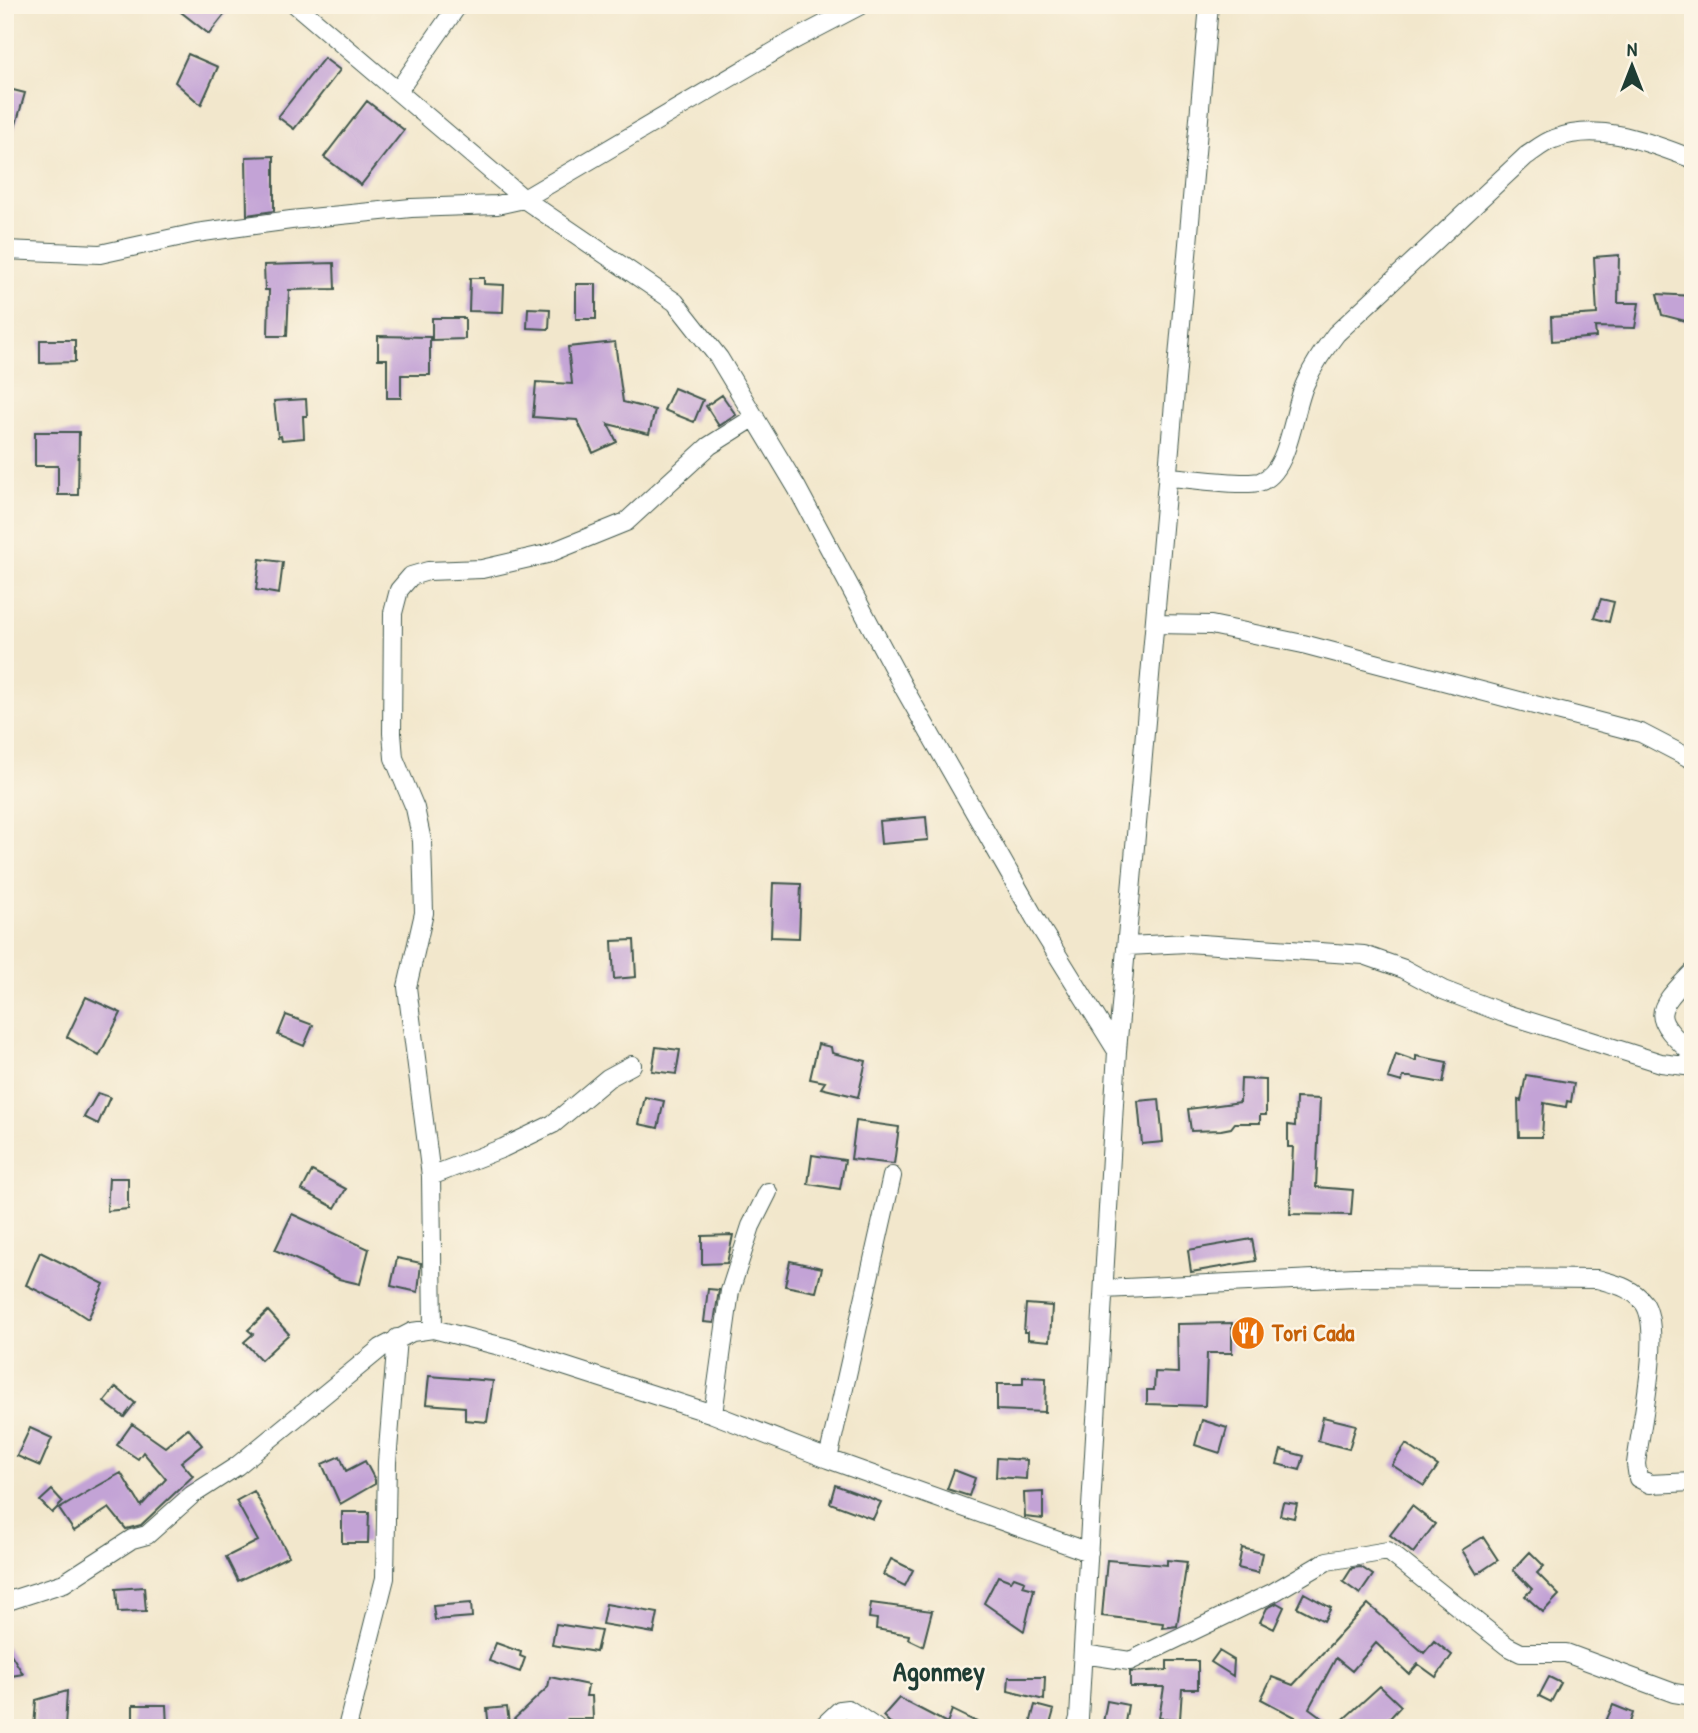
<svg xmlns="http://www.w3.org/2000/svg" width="1698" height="1733" viewBox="0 0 1698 1733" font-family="'Patrick Hand',sans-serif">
<rect width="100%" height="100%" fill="#fcf5e5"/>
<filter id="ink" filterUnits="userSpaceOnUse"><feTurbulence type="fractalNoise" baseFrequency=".0143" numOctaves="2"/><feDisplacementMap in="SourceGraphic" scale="14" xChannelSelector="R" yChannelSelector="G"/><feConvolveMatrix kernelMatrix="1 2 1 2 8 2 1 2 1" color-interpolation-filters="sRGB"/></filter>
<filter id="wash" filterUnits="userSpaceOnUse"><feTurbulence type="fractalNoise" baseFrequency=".00686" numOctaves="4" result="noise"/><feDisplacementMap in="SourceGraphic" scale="28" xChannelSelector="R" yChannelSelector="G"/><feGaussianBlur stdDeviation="1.57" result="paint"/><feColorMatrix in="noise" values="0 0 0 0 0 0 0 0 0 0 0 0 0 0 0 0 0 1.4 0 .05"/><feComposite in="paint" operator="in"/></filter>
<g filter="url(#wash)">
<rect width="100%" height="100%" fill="#f2e7cc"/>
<g id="blocks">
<path fill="#c3a3d6" d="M 172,5 L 232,5 L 209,34 Z
M 188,54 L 218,67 L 201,105 L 175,82 Z
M 324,58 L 340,70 L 294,129 L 278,117 Z
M 5,88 L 25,93 L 9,149 L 5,149 Z
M 367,101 L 404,130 L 361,185 L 324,157 Z
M 274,156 L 274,211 L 247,215 L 246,157 Z
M 1619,255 L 1618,303 L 1639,303 L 1635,328 L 1595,327 L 1596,337 L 1552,341 L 1551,317 L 1597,314 L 1594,257 Z
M 334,263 L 335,289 L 289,290 L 287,336 L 268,336 L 269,290 L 265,290 L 264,265 Z
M 470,278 L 484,278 L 484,284 L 504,285 L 503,312 L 469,311 Z
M 576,284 L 596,284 L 596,319 L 576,319 Z
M 1657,294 L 1693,296 L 1693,323 L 1662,315 Z
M 528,308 L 550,309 L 549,329 L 527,328 Z
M 432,318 L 465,318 L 465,339 L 432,340 Z
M 378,336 L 430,337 L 430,375 L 401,375 L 401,398 L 387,398 L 387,359 L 378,359 Z
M 40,340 L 75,340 L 75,362 L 40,363 Z
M 615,342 L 623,402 L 655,410 L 649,434 L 608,424 L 617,442 L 593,453 L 577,420 L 533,417 L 536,382 L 572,384 L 568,347 Z
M 674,388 L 703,400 L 694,422 L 664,410 Z
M 722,395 L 736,415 L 719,426 L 706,406 Z
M 306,399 L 307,416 L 303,416 L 304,438 L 282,440 L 281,436 L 278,437 L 274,401 Z
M 35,432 L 79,432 L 78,495 L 58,495 L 58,466 L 35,466 Z
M 260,559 L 283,562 L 279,594 L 256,590 Z
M 1601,599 L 1614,602 L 1609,622 L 1594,618 Z
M 926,817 L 928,840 L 881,844 L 879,821 Z
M 773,883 L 801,884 L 799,938 L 771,937 Z
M 634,940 L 636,977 L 614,979 L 612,941 Z
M 86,997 L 121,1013 L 99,1056 L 67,1037 Z
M 286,1015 L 313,1025 L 304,1046 L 278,1035 Z
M 818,1044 L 831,1047 L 832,1053 L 866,1061 L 858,1097 L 821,1088 L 825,1082 L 810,1079 Z
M 656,1047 L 680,1050 L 676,1074 L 652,1071 Z
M 1396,1054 L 1416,1061 L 1416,1056 L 1447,1062 L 1443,1083 L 1410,1077 L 1403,1077 L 1402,1082 L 1388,1078 Z
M 1526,1075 L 1574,1083 L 1571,1102 L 1567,1101 L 1566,1107 L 1544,1103 L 1542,1137 L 1519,1137 L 1518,1100 L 1521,1101 Z
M 1241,1079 L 1266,1080 L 1266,1115 L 1260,1115 L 1260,1123 L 1235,1123 L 1231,1128 L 1221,1130 L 1191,1131 L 1188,1109 L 1240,1102 Z
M 98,1093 L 110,1097 L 98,1124 L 84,1117 Z
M 645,1097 L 664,1101 L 658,1128 L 639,1124 Z
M 1296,1098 L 1320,1099 L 1316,1187 L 1353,1190 L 1351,1215 L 1290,1214 L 1293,1147 L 1288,1147 L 1288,1125 L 1295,1126 Z
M 1159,1099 L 1163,1142 L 1142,1144 L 1138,1101 Z
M 856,1121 L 899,1127 L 894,1164 L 851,1159 Z
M 812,1155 L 845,1160 L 840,1189 L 808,1184 Z
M 312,1171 L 346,1189 L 335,1208 L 302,1190 Z
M 109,1178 L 128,1178 L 128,1209 L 107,1211 Z
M 292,1214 L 369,1249 L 360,1284 L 339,1279 L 275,1250 Z
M 733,1235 L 727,1263 L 702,1264 L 702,1236 Z
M 1252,1239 L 1256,1261 L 1191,1272 L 1188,1250 Z
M 40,1252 L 104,1284 L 88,1319 L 65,1304 L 26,1285 Z
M 397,1258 L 421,1263 L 418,1292 L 391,1286 Z
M 790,1261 L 822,1268 L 816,1292 L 785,1286 Z
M 708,1289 L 719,1290 L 714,1323 L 704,1322 Z
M 1026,1304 L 1052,1306 L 1050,1341 L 1028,1339 L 1028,1332 L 1024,1332 Z
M 268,1311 L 289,1334 L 261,1360 L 244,1342 L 253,1334 L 248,1330 Z
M 1232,1323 L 1232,1353 L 1207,1353 L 1205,1406 L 1147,1404 L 1147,1390 L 1154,1390 L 1155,1372 L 1178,1373 L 1177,1324 Z
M 429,1376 L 493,1381 L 487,1422 L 465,1420 L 465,1407 L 426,1404 Z
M 1023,1377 L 1046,1378 L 1045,1412 L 997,1410 L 997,1384 L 1023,1384 Z
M 116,1387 L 135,1403 L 124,1417 L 104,1402 Z
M 1323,1417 L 1356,1425 L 1349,1449 L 1318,1441 Z
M 1202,1420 L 1227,1428 L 1220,1453 L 1195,1445 Z
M 132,1424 L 165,1447 L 188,1428 L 202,1445 L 181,1462 L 193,1476 L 141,1525 L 126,1529 L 109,1508 L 74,1531 L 59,1509 L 89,1491 L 121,1473 L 141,1506 L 166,1479 L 143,1452 L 138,1459 L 117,1445 Z
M 30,1428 L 52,1438 L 40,1466 L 17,1456 Z
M 1406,1444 L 1438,1466 L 1424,1486 L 1392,1465 Z
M 1281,1450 L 1304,1456 L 1300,1470 L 1277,1464 Z
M 340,1456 L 346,1471 L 365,1461 L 375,1480 L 375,1484 L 340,1504 L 322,1464 Z
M 997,1458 L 1027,1460 L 1026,1479 L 996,1477 Z
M 954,1470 L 975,1478 L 969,1496 L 947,1489 Z
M 835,1485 L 881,1502 L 873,1519 L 830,1503 Z
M 52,1490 L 63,1502 L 52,1513 L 40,1501 Z
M 254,1491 L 289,1556 L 238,1581 L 226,1557 L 258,1541 L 236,1501 Z
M 1043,1492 L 1043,1519 L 1025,1517 L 1024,1493 Z
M 1283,1502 L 1297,1504 L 1294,1518 L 1280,1515 Z
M 1412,1506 L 1435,1524 L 1413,1553 L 1390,1535 Z
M 342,1512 L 369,1512 L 368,1543 L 342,1543 Z
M 1483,1537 L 1498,1560 L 1477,1574 L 1462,1550 Z
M 1242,1548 L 1262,1553 L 1258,1573 L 1238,1568 Z
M 1530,1552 L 1544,1566 L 1537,1573 L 1559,1595 L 1543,1612 L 1525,1596 L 1532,1589 L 1513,1570 Z
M 891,1559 L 913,1570 L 905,1586 L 883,1575 Z
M 1107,1560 L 1167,1565 L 1167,1560 L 1187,1562 L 1177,1626 L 1162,1628 L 1163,1623 L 1102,1616 Z
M 1361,1567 L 1373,1575 L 1360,1594 L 1343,1582 L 1352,1568 Z
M 998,1576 L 1011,1581 L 1014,1577 L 1025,1581 L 1023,1586 L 1034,1589 L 1024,1631 L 984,1603 Z
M 144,1587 L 146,1611 L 118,1612 L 116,1589 Z
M 1304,1593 L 1331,1608 L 1324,1621 L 1297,1607 Z
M 471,1603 L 472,1617 L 435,1620 L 433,1606 Z
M 871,1603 L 932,1611 L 923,1646 L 908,1639 L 909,1635 L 876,1629 L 877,1619 L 869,1618 Z
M 1277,1603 L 1284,1607 L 1274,1629 L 1260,1622 L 1267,1608 Z
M 606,1604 L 658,1613 L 654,1633 L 602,1624 Z
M 1368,1604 L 1424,1653 L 1434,1641 L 1452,1655 L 1436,1677 L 1418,1664 L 1409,1674 L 1376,1643 L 1352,1671 L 1336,1658 L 1309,1708 L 1335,1727 L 1380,1686 L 1401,1706 L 1381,1728 L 1290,1728 L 1295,1717 L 1261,1699 L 1272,1677 L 1293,1685 Z
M 556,1624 L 601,1631 L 596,1652 L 552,1645 Z
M 496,1643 L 521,1652 L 520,1656 L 525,1658 L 520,1672 L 489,1661 Z
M 5,1644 L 23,1674 L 5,1677 Z
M 1219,1651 L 1234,1660 L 1233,1676 L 1211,1662 Z
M 1167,1661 L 1198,1661 L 1198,1689 L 1182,1689 L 1180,1719 L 1159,1718 L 1164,1687 L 1130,1687 L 1130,1672 L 1167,1670 Z
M 550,1677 L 588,1685 L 586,1696 L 592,1696 L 593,1719 L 568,1719 L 575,1728 L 489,1728 L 487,1709 L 507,1707 L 509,1724 L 548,1687 Z
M 1009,1677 L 1045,1677 L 1044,1700 L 1008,1691 Z
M 1549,1677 L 1561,1683 L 1551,1702 L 1539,1696 Z
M 67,1691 L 65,1728 L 34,1728 L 36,1700 Z
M 899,1698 L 947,1723 L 952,1710 L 989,1728 L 895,1728 L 883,1716 Z
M 1107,1701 L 1128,1705 L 1124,1728 L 1102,1728 Z
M 133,1705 L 166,1705 L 167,1728 L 133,1728 Z
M 1035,1705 L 1054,1710 L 1049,1728 L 1029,1728 Z
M 1613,1705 L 1633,1713 L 1628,1728 L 1603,1728 Z"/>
</g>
</g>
<g filter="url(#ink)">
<use href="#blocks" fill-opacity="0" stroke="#3f564b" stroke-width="2"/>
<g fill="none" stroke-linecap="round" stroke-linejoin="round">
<g stroke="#3f564b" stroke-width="20">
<path id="minor" d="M 296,5 L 524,199 L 675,302 L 719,358 L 797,488 L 905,690 L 1040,927 L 1117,1051 L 1079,1718 L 1076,1728
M 398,91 L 458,5
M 5,250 L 100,254 L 196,233 L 291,220 L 411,208 L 497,205 L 524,199 L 794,40 L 861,5
M 1168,477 C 1190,478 1239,486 1259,482 C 1289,475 1293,410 1305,384 C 1313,365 1324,350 1336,334 L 1526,156 C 1534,151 1544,142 1554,139 C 1600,121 1650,143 1693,159
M 1155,624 L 1211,625 L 1303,644 L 1641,733 L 1693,760
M 1128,946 L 1187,943 L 1364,955 L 1404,969 L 1443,990 L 1503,1013 L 1661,1063 L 1693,1067
M 1693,972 C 1652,1014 1652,1016 1693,1055
M 1117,1051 L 1209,5
M 431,1176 L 503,1148 L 553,1124 L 608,1078 L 632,1065
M 1104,1289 L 1355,1277 L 1597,1279 C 1614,1284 1632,1287 1644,1303 C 1663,1330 1640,1429 1636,1464 L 1638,1478 L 1650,1484 L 1693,1482
M 433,1329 L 431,1176 L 407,987 L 424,913 L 422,841 L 415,808 L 394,758 L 392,733 L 393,613 L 399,590 L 411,576 L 428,571 L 482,569 L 547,554 L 626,522 L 709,446 L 755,417
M 713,1414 L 730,1291 L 751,1226 L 768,1192
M 828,1459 L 892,1176
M 5,1602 L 64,1583 L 132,1539 L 147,1535 L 192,1495 L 237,1466 L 381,1348 L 412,1332 L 433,1329 L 508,1348 L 713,1414 L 828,1459 L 1089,1552
M 1083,1654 L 1130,1661 L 1274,1592 L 1327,1561 L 1388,1551 L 1507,1646 L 1521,1653 L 1566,1653 L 1674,1693 L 1693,1696
M 347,1728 L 385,1578 L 387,1462 L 397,1338
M 821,1728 L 840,1710 L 848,1709 L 876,1728"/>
</g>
<use href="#minor" stroke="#fff" stroke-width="18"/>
</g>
</g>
<defs>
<g id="restaurant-disc" transform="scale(1.75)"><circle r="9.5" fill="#e8710a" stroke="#fcf5e5"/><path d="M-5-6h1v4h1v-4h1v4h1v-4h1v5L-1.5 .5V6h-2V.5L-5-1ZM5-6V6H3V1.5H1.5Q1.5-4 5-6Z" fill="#fff"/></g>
</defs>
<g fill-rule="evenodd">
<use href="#restaurant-disc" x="1248" y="1333"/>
</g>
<g text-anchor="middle" stroke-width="5" stroke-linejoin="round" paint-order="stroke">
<g font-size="24" font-weight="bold" fill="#c56008" stroke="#fcf5e5" text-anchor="start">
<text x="1272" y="1341">Tori Cada</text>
</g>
<g font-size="28" font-weight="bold" fill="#1f3d34" stroke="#fcf5e5">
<text x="939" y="1681">Agonmey</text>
</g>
</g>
<rect width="1698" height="1733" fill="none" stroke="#fcf5e5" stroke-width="28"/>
<g transform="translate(1632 66)" stroke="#fcf5e5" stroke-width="5" paint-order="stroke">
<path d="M0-5L12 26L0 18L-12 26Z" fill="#1f3d34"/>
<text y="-10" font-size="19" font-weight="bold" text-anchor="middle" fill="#1f3d34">N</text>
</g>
</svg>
